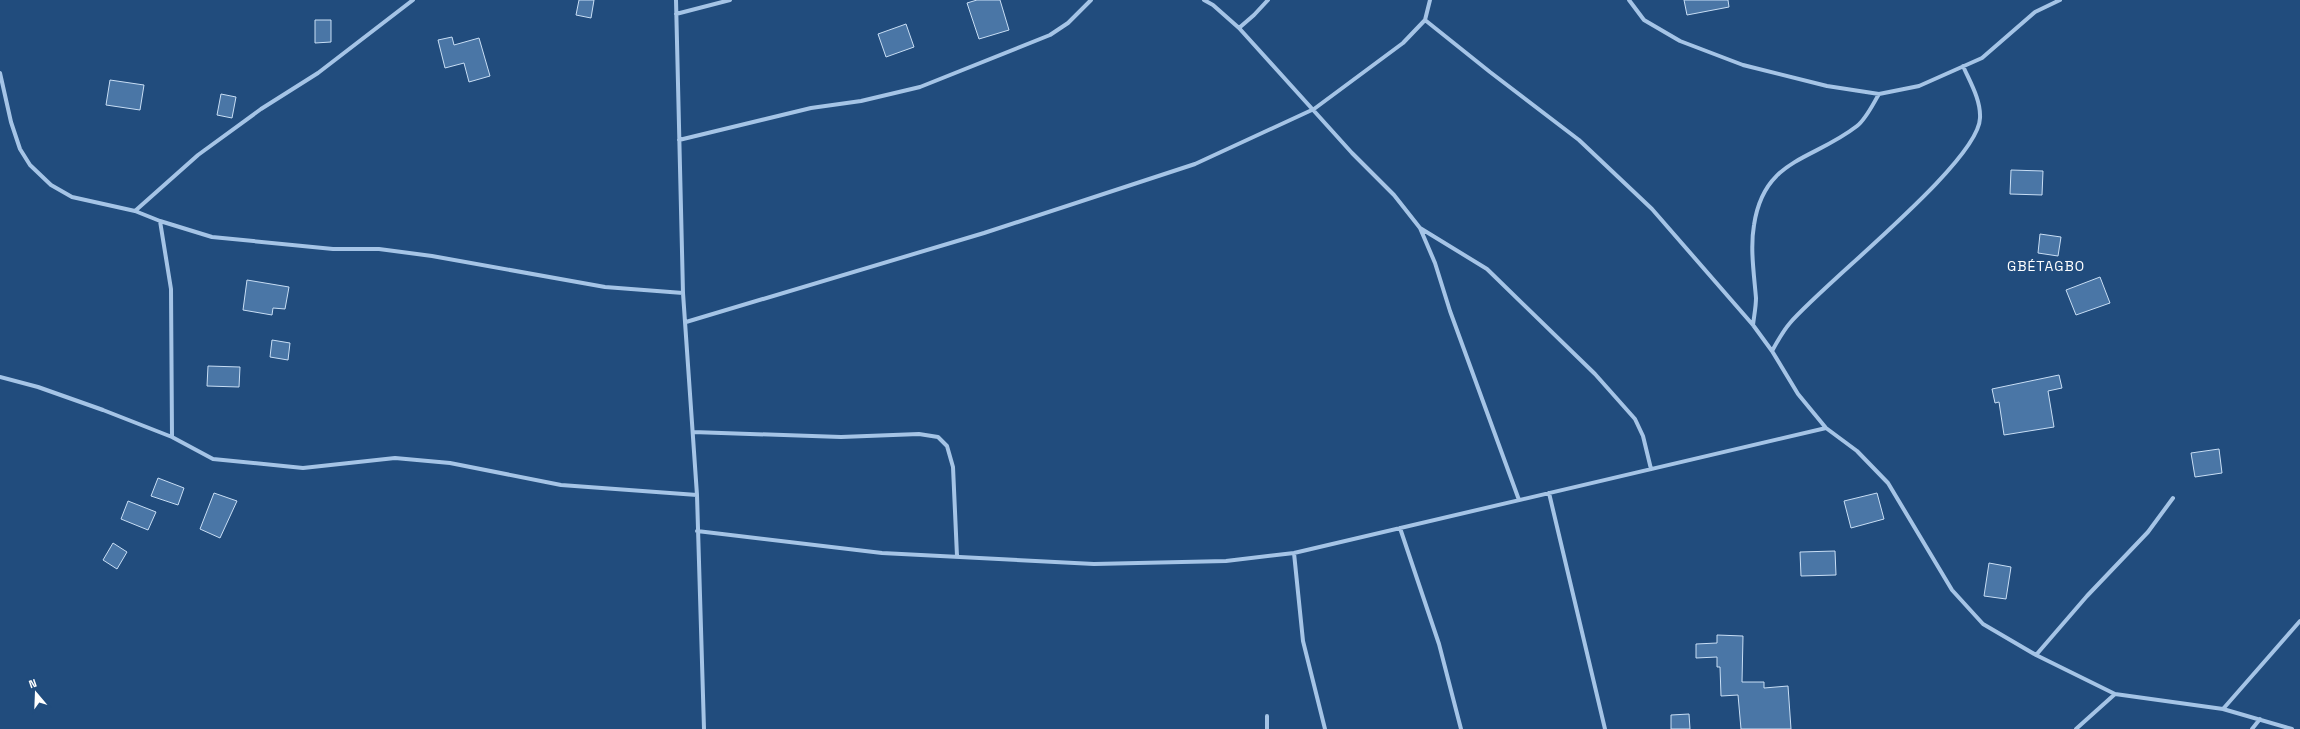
<svg xmlns="http://www.w3.org/2000/svg" width="2300" height="729" viewBox="0 0 2300 729" font-family="'Space Grotesk',sans-serif">
<rect width="100%" height="100%" fill="#214c7d"/>
<path fill="#4a76a6" stroke="#c8def5" d="M 579,0 L 594,0 L 591,18 L 576,15 Z
M 977,0 L 1000,0 L 1009,30 L 979,39 L 967,3 Z
M 1684,0 L 1728,0 L 1729,7 L 1687,15 Z
M 315,20 L 331,20 L 331,42 L 315,43 Z
M 906,24 L 914,47 L 886,57 L 878,34 Z
M 452,37 L 454,45 L 479,38 L 490,76 L 469,82 L 464,63 L 445,68 L 438,40 Z
M 110,80 L 144,85 L 140,110 L 106,105 Z
M 221,94 L 236,97 L 232,118 L 217,115 Z
M 2011,170 L 2043,171 L 2042,195 L 2010,194 Z
M 2040,234 L 2061,237 L 2058,256 L 2038,253 Z
M 2100,277 L 2110,303 L 2076,315 L 2066,290 Z
M 247,280 L 289,287 L 285,309 L 273,308 L 272,315 L 243,310 Z
M 272,340 L 290,343 L 288,360 L 270,357 Z
M 208,366 L 240,367 L 239,387 L 207,386 Z
M 2059,375 L 2062,388 L 2048,391 L 2054,427 L 2004,435 L 1999,402 L 1995,403 L 1992,389 Z
M 2219,449 L 2222,473 L 2195,477 L 2191,453 Z
M 158,478 L 184,488 L 178,505 L 151,496 Z
M 214,493 L 237,501 L 220,538 L 200,529 Z
M 1877,493 L 1884,519 L 1851,528 L 1844,501 Z
M 128,501 L 156,512 L 148,530 L 121,519 Z
M 113,543 L 127,552 L 117,569 L 103,560 Z
M 1835,551 L 1836,575 L 1801,576 L 1800,552 Z
M 1989,563 L 2011,567 L 2006,599 L 1984,596 Z
M 1717,635 L 1743,636 L 1742,682 L 1764,682 L 1764,688 L 1788,686 L 1791,729 L 1741,729 L 1738,695 L 1721,696 L 1720,667 L 1717,667 L 1717,657 L 1696,658 L 1696,644 L 1717,643 Z
M 1689,714 L 1690,729 L 1671,729 L 1671,715 Z"/>
<g fill="none" stroke-linecap="round" stroke-linejoin="round">
<path stroke="#a5c4e6" stroke-width="4" d="M 676,0 L 683,293 L 697,495 L 704,729
M 1204,0 L 1213,5 L 1239,28
M 1268,0 L 1254,15 L 1239,28 L 1352,153 L 1394,195 L 1420,228 L 1435,263 L 1450,311 L 1519,500
M 1629,0 L 1644,20 L 1680,41 L 1743,65 L 1827,86 L 1879,94 L 1919,86 L 1982,58 L 2035,12 L 2060,0
M 676,14 L 730,0
M 1425,20 L 1490,72 L 1579,140 L 1652,209 L 1753,325 L 1772,351 L 1798,394 L 1826,428 L 1857,451 L 1888,483 L 1952,590 L 1983,624 L 2036,655 L 2115,694 L 2223,709 L 2292,729
M 0,73 L 11,122 L 20,149 L 30,165 L 51,185 L 72,197 L 135,211 L 160,221 L 212,237 L 333,249 L 379,249 L 432,256 L 605,287 L 683,293
M 679,140 L 811,108 L 861,101 L 920,87 L 1050,35 L 1068,23 L 1091,0
M 135,211 L 198,155 L 261,109 L 318,73 L 413,0
M 160,221 L 171,289 L 172,437
M 1420,228 L 1487,269 L 1595,374 L 1635,419 L 1643,436 L 1651,469
M 686,322 L 984,233 L 1195,164 L 1314,109 L 1403,43 L 1425,20 L 1430,0
M 1753,325 C 1754,316 1756,307 1756,298 C 1754,274 1750,248 1754,225 C 1764,158 1812,161 1857,126 C 1866,119 1873,104 1879,94
M 1772,351 C 1777,342 1783,331 1790,323 C 1825,282 1979,162 1980,118 C 1981,100 1970,82 1963,66
M 0,377 L 38,387 L 103,410 L 172,437 L 213,459 L 303,468 L 395,458 L 450,463 L 561,485 L 697,495
M 693,432 L 841,437 L 919,434 L 938,437 L 947,446 L 953,467 L 957,556
M 1549,493 L 1605,729
M 1400,528 L 1439,644 L 1461,729
M 697,531 L 882,553 L 1094,564 L 1226,561 L 1294,553 L 1826,428
M 1294,553 L 1303,641 L 1325,729
M 2036,655 L 2087,596 L 2148,532 L 2173,498
M 2223,709 L 2300,621
M 1267,716 L 1267,729
M 2076,729 L 2115,694
M 2252,729 L 2260,719"/>
</g>
<g text-anchor="middle" stroke-width="4" stroke-linejoin="round" paint-order="stroke">
<g font-size="14" letter-spacing="1" fill="#fff" stroke="#214c7d">
<text x="2046" y="271">GBÉTAGBO</text>
</g>
</g>
<g transform="translate(36 693) rotate(341)" stroke="#214c7d" stroke-width="3" paint-order="stroke">
<path d="M0-3L7 15L0 10L-7 15Z" fill="#ffffff"/>
<text y="-6" font-size="11" font-weight="bold" text-anchor="middle" fill="#ffffff">N</text>
</g>
</svg>
